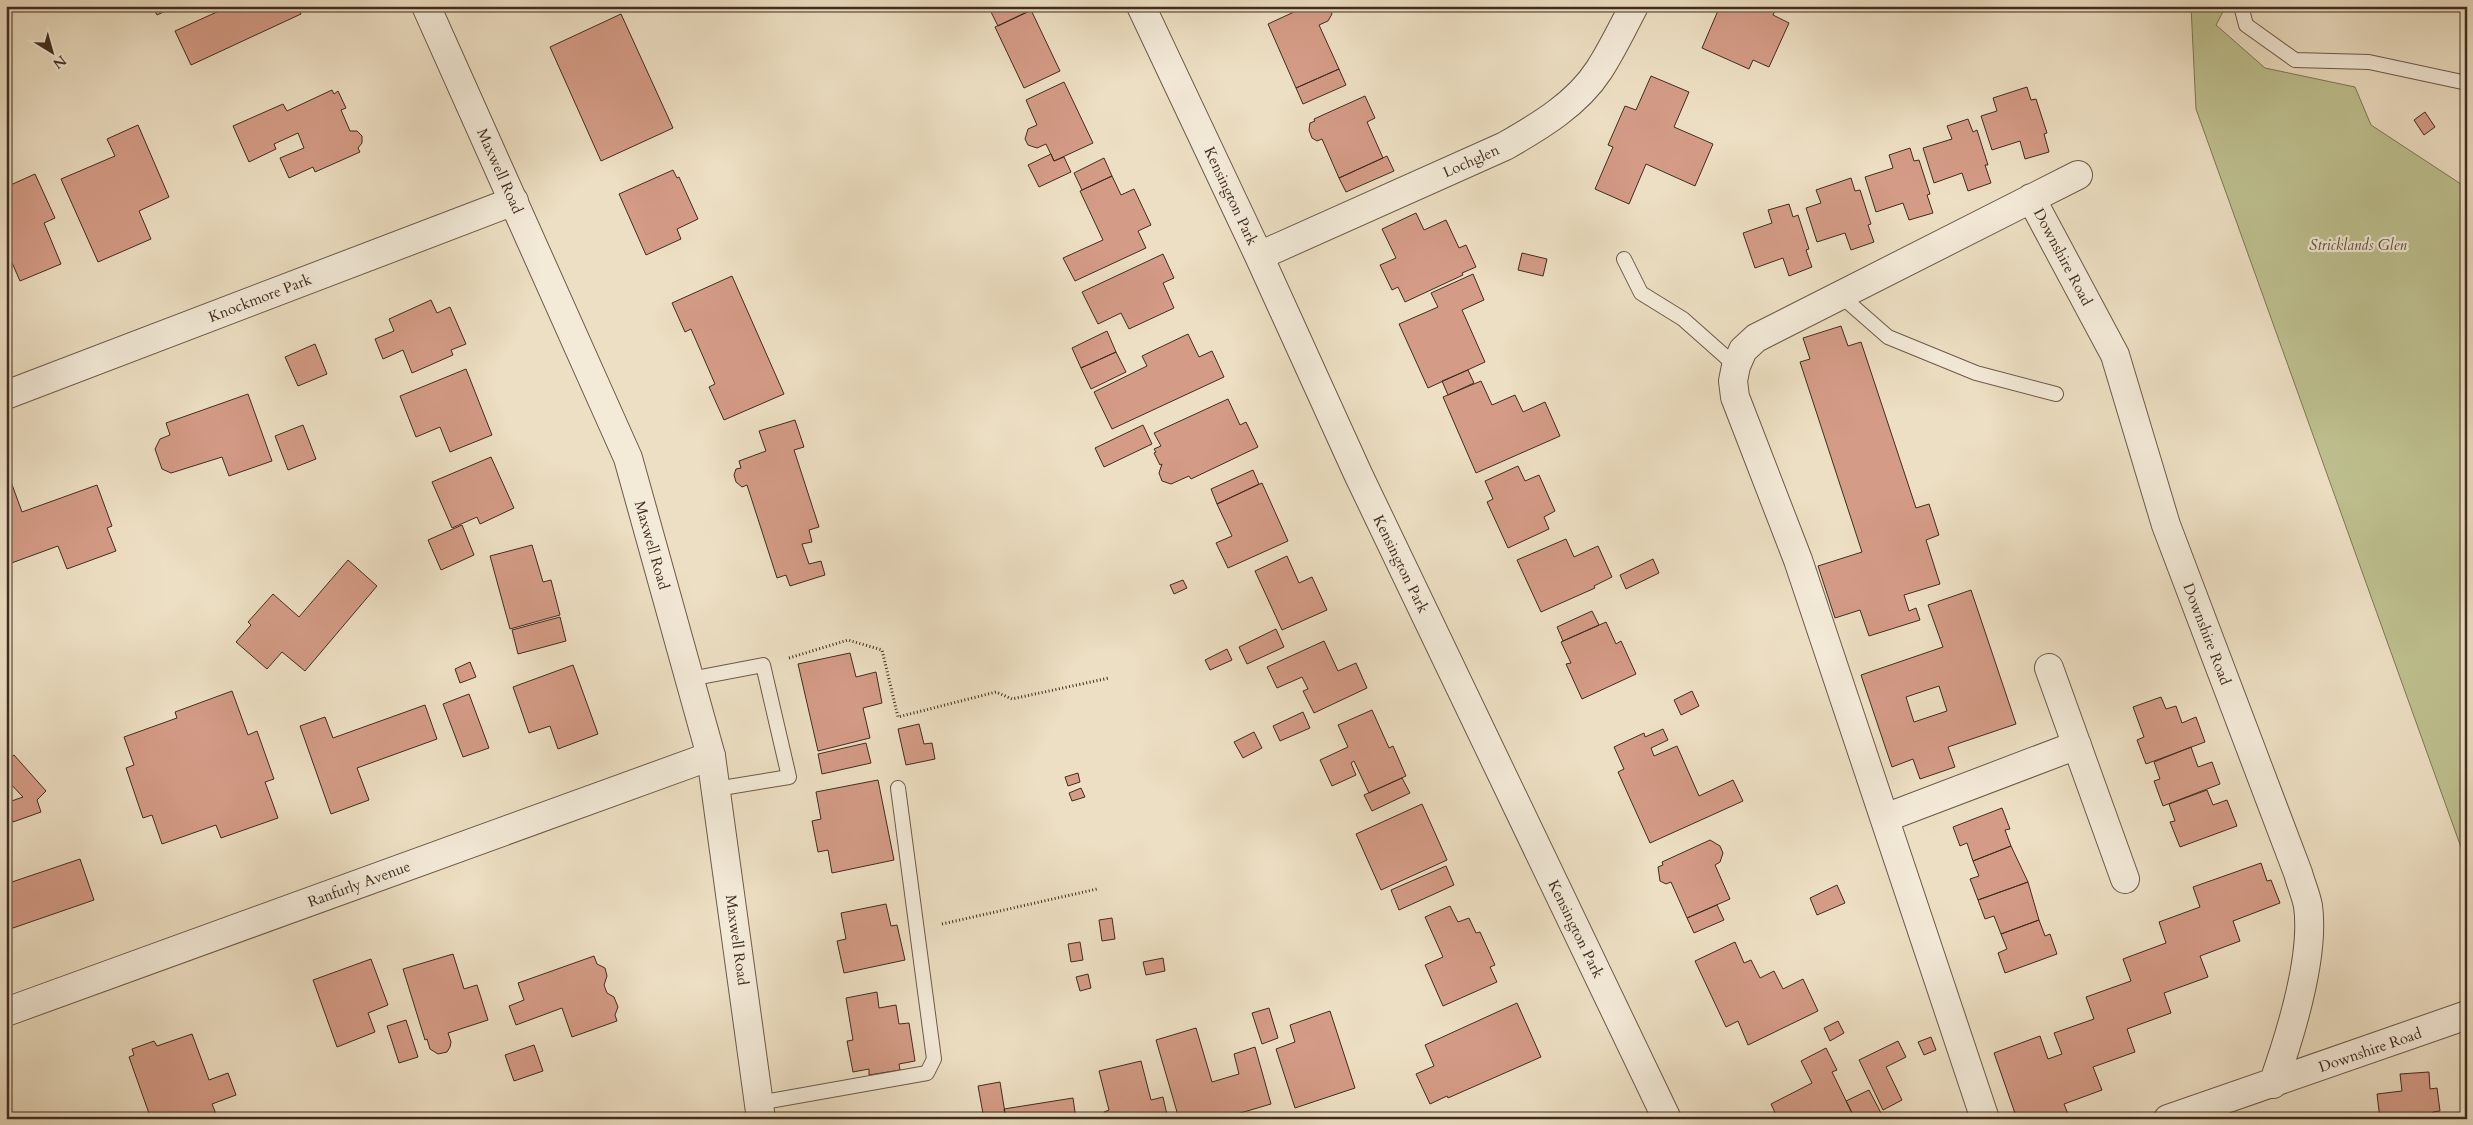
<svg xmlns="http://www.w3.org/2000/svg" width="2473" height="1125" viewBox="0 0 2473 1125" font-family="Cardo,serif">
<rect width="100%" height="100%" fill="#eddfc3"/>
<filter id="stains"><feTurbulence type="fractalNoise" baseFrequency=".004" numOctaves="4"/><feColorMatrix values="0 0 0 0 .2 0 0 0 0 .09 0 0 0 0 .02 0 0 0 .5 -.17"/></filter>
<radialGradient id="worn" r=".72"><stop offset=".6" stop-color="#630" stop-opacity="0"/><stop offset="1" stop-color="#630" stop-opacity=".3"/></radialGradient>
<path fill="#bec08f" stroke="#807658" d="M 2191,6 L 2226,6 L 2216,25 L 2265,68 L 2355,87 L 2371,125 L 2467,188 L 2467,864 L 2196,109 Z"/>
<path fill="#d49b86" stroke="#412c20" fill-rule="evenodd" d="M 152,6 L 176,6 L 157,15 Z
M 230,6 L 298,6 L 301,14 L 191,65 L 175,31 Z
M 1003,6 L 1033,6 L 1034,9 L 998,26 L 991,12 Z
M 1307,6 L 1329,6 L 1332,14 L 1328,21 L 1319,25 L 1339,69 L 1296,88 L 1268,24 Z
M 1720,6 L 1777,6 L 1773,15 L 1789,23 L 1769,67 L 1753,60 L 1749,69 L 1702,48 Z
M 1031,10 L 1060,71 L 1024,88 L 995,27 Z
M 621,14 L 673,128 L 601,161 L 550,47 Z
M 1339,69 L 1346,85 L 1303,104 L 1296,88 Z
M 1651,76 L 1689,92 L 1674,127 L 1713,144 L 1695,186 L 1646,164 L 1629,204 L 1595,189 L 1613,147 L 1608,145 L 1625,106 L 1636,110 Z
M 1064,82 L 1093,143 L 1054,161 L 1046,144 L 1037,148 L 1028,145 L 1025,139 L 1028,129 L 1037,125 L 1026,100 Z
M 2027,87 L 2031,100 L 2036,99 L 2047,133 L 2044,134 L 2049,152 L 2025,159 L 2020,141 L 1992,150 L 1981,116 L 1997,111 L 1993,98 Z
M 332,90 L 334,94 L 338,91 L 346,108 L 341,110 L 350,131 L 357,131 L 362,136 L 362,143 L 358,148 L 360,152 L 315,172 L 313,167 L 289,178 L 280,158 L 304,148 L 298,133 L 274,144 L 276,149 L 249,162 L 233,126 L 283,104 L 287,111 Z
M 1365,96 L 1375,118 L 1367,122 L 1383,158 L 1339,178 L 1322,139 L 1317,141 L 1312,138 L 1309,130 L 1310,123 L 1315,121 L 1314,119 Z
M 2425,112 L 2435,127 L 2424,135 L 2414,120 Z
M 1968,119 L 1973,132 L 1977,130 L 1988,165 L 1985,165 L 1991,183 L 1968,191 L 1962,173 L 1934,183 L 1923,148 L 1952,139 L 1947,126 Z
M 138,125 L 169,197 L 139,211 L 151,239 L 98,262 L 61,179 L 115,156 L 107,139 Z
M 1910,148 L 1914,161 L 1919,160 L 1930,194 L 1927,195 L 1933,213 L 1909,220 L 1903,203 L 1876,212 L 1865,177 L 1893,168 L 1889,155 Z
M 1051,154 L 1054,161 L 1064,157 L 1071,172 L 1039,187 L 1028,165 Z
M 1387,156 L 1394,171 L 1346,192 L 1339,178 Z
M 1104,158 L 1112,176 L 1082,190 L 1074,173 Z
M 673,170 L 677,178 L 679,177 L 698,219 L 677,229 L 681,239 L 646,255 L 619,194 Z
M 35,174 L 55,218 L 44,223 L 61,264 L 20,281 L 6,249 L 6,187 Z
M 1112,176 L 1121,195 L 1134,189 L 1151,225 L 1138,231 L 1146,248 L 1075,281 L 1063,258 L 1103,240 L 1080,191 Z
M 1851,178 L 1855,191 L 1860,190 L 1871,224 L 1868,225 L 1874,242 L 1851,250 L 1845,233 L 1817,242 L 1806,208 L 1821,203 L 1816,190 Z
M 1789,204 L 1793,217 L 1798,215 L 1809,249 L 1806,250 L 1812,267 L 1789,276 L 1783,258 L 1755,268 L 1743,233 L 1772,223 L 1768,210 Z
M 1416,213 L 1424,230 L 1446,220 L 1459,248 L 1466,245 L 1476,267 L 1462,273 L 1463,275 L 1405,302 L 1398,287 L 1392,290 L 1380,265 L 1396,258 L 1382,229 Z
M 1522,253 L 1547,259 L 1543,276 L 1518,270 Z
M 1163,254 L 1174,278 L 1163,283 L 1174,308 L 1129,329 L 1121,313 L 1098,324 L 1082,292 Z
M 1473,274 L 1484,300 L 1462,310 L 1485,362 L 1428,388 L 1399,324 L 1438,307 L 1431,293 Z
M 732,276 L 784,394 L 724,420 L 709,387 L 715,384 L 691,329 L 685,332 L 672,303 Z
M 431,300 L 437,313 L 450,307 L 466,344 L 451,350 L 453,355 L 412,373 L 403,350 L 383,359 L 375,339 L 394,331 L 389,319 Z
M 1841,326 L 1848,346 L 1861,342 L 1916,508 L 1929,504 L 1939,535 L 1926,540 L 1940,584 L 1904,595 L 1909,611 L 1916,608 L 1920,620 L 1869,636 L 1860,610 L 1835,618 L 1818,566 L 1862,552 L 1800,362 L 1810,359 L 1803,338 Z
M 1107,331 L 1116,352 L 1081,368 L 1072,348 Z
M 1188,334 L 1199,357 L 1212,351 L 1224,377 L 1112,429 L 1094,392 L 1147,366 L 1142,356 Z
M 315,344 L 327,374 L 298,386 L 285,357 Z
M 1116,352 L 1126,372 L 1091,389 L 1081,368 Z
M 466,369 L 492,435 L 450,452 L 440,427 L 416,437 L 400,396 Z
M 1468,370 L 1474,383 L 1448,395 L 1442,381 Z
M 1481,381 L 1492,405 L 1515,395 L 1523,412 L 1545,402 L 1560,436 L 1476,473 L 1443,397 Z
M 248,394 L 272,461 L 229,476 L 222,457 L 171,473 L 162,469 L 155,449 L 160,439 L 170,435 L 166,423 Z
M 1228,399 L 1240,425 L 1246,422 L 1258,447 L 1191,479 L 1189,476 L 1171,484 L 1162,481 L 1159,473 L 1162,464 L 1160,465 L 1154,453 L 1156,452 L 1154,449 L 1161,446 L 1154,433 Z
M 795,420 L 804,447 L 794,450 L 819,527 L 809,530 L 812,542 L 802,544 L 809,564 L 821,561 L 825,575 L 790,586 L 786,575 L 777,578 L 747,485 L 742,487 L 736,482 L 734,475 L 736,469 L 741,468 L 739,461 L 766,451 L 759,431 Z
M 303,425 L 316,459 L 288,470 L 275,436 Z
M 1143,425 L 1152,444 L 1104,467 L 1095,448 Z
M 491,457 L 514,508 L 480,524 L 477,517 L 452,528 L 432,482 Z
M 1518,466 L 1525,481 L 1539,475 L 1555,511 L 1544,517 L 1549,529 L 1508,548 L 1487,502 L 1493,499 L 1485,481 Z
M 1253,470 L 1259,484 L 1217,504 L 1211,489 Z
M 10,479 L 22,512 L 97,485 L 112,526 L 107,528 L 116,551 L 67,569 L 58,546 L 6,565 L 6,481 Z
M 1262,483 L 1288,541 L 1228,568 L 1216,543 L 1232,536 L 1217,504 Z
M 462,525 L 474,555 L 441,570 L 428,540 Z
M 1566,539 L 1574,557 L 1598,546 L 1612,577 L 1594,586 L 1595,588 L 1541,612 L 1517,560 Z
M 532,545 L 543,582 L 551,580 L 560,615 L 510,629 L 490,556 Z
M 1287,556 L 1299,583 L 1312,577 L 1327,610 L 1282,630 L 1255,571 Z
M 1653,559 L 1659,573 L 1626,589 L 1620,575 Z
M 348,560 L 377,586 L 305,671 L 282,652 L 267,669 L 236,642 L 251,625 L 248,622 L 273,594 L 299,617 Z
M 1183,580 L 1187,588 L 1174,594 L 1170,585 Z
M 1971,590 L 2016,724 L 1948,747 L 1955,767 L 1920,779 L 1913,759 L 1892,767 L 1861,675 L 1943,647 L 1928,605 ZM 1939,686 L 1947,711 L 1914,722 L 1906,697 Z
M 1592,611 L 1599,625 L 1563,641 L 1557,627 Z
M 560,617 L 566,641 L 518,654 L 512,630 Z
M 1606,622 L 1616,644 L 1621,641 L 1636,674 L 1582,699 L 1566,664 L 1571,663 L 1561,642 Z
M 1276,629 L 1284,647 L 1247,664 L 1239,647 Z
M 1324,641 L 1338,671 L 1356,663 L 1367,688 L 1314,713 L 1303,691 L 1308,689 L 1302,677 L 1277,688 L 1267,667 Z
M 1227,649 L 1232,660 L 1210,670 L 1205,660 Z
M 850,653 L 856,677 L 876,672 L 882,703 L 863,708 L 870,738 L 818,751 L 798,664 Z
M 470,662 L 476,677 L 460,683 L 455,669 Z
M 573,665 L 598,734 L 558,749 L 550,726 L 529,733 L 513,687 Z
M 232,691 L 248,735 L 257,731 L 274,779 L 265,782 L 278,818 L 221,838 L 216,825 L 162,844 L 152,815 L 143,818 L 126,768 L 134,765 L 124,737 L 177,718 L 175,712 Z
M 1692,691 L 1699,706 L 1681,715 L 1674,700 Z
M 469,694 L 489,748 L 463,757 L 443,704 Z
M 2161,697 L 2166,709 L 2176,706 L 2182,723 L 2196,717 L 2205,742 L 2146,764 L 2137,740 L 2144,737 L 2133,707 Z
M 425,705 L 437,739 L 357,768 L 369,800 L 331,814 L 300,726 L 325,717 L 333,738 Z
M 1372,710 L 1389,748 L 1393,746 L 1406,776 L 1369,793 L 1354,761 L 1351,763 L 1356,775 L 1332,786 L 1320,760 L 1348,747 L 1338,725 Z
M 1303,712 L 1310,728 L 1280,741 L 1273,726 Z
M 919,724 L 924,744 L 932,743 L 935,759 L 906,765 L 898,729 Z
M 1663,729 L 1668,740 L 1651,748 L 1654,756 L 1677,746 L 1699,796 L 1733,780 L 1743,801 L 1650,843 L 1618,772 L 1624,769 L 1614,747 L 1644,733 L 1645,737 Z
M 1254,732 L 1262,748 L 1243,758 L 1234,742 Z
M 866,743 L 871,763 L 822,774 L 818,754 Z
M 2191,747 L 2198,767 L 2212,762 L 2220,784 L 2163,806 L 2154,781 L 2160,779 L 2154,762 Z
M 14,755 L 46,791 L 37,800 L 41,812 L 13,822 L 6,803 L 23,797 L 6,779 L 6,761 Z
M 1078,773 L 1080,782 L 1068,786 L 1065,777 Z
M 1402,778 L 1410,793 L 1372,811 L 1364,795 Z
M 878,780 L 894,860 L 832,873 L 828,850 L 818,852 L 812,821 L 821,819 L 816,792 Z
M 1081,788 L 1085,797 L 1072,801 L 1069,793 Z
M 2207,790 L 2213,805 L 2227,800 L 2237,826 L 2180,847 L 2170,822 L 2175,821 L 2169,804 Z
M 1422,804 L 1447,860 L 1381,890 L 1356,834 Z
M 2002,808 L 2010,829 L 2005,830 L 2011,846 L 1973,861 L 1967,843 L 1960,846 L 1953,827 Z
M 1710,840 L 1720,846 L 1723,853 L 1720,862 L 1715,865 L 1730,899 L 1687,918 L 1671,882 L 1666,884 L 1660,881 L 1658,867 L 1663,865 L 1662,862 Z
M 2011,846 L 2028,882 L 1978,900 L 1970,879 L 1979,876 L 1973,861 Z
M 80,859 L 94,900 L 10,929 L 6,918 L 6,884 Z
M 2261,863 L 2267,881 L 2271,880 L 2280,903 L 2233,921 L 2240,941 L 2200,956 L 2208,977 L 2164,993 L 2171,1013 L 2127,1029 L 2135,1052 L 2093,1067 L 2102,1090 L 2064,1104 L 2070,1119 L 2017,1119 L 1994,1053 L 2040,1036 L 2048,1059 L 2062,1054 L 2054,1033 L 2094,1019 L 2086,997 L 2131,981 L 2123,959 L 2166,943 L 2159,922 L 2200,907 L 2193,887 Z
M 1446,866 L 1454,885 L 1399,910 L 1391,890 Z
M 2028,882 L 2039,920 L 2001,934 L 1994,916 L 1985,919 L 1978,900 Z
M 1837,885 L 1845,903 L 1817,915 L 1810,898 Z
M 886,904 L 891,926 L 897,925 L 905,960 L 844,973 L 837,941 L 846,939 L 841,913 Z
M 1717,905 L 1724,920 L 1694,933 L 1687,918 Z
M 1450,906 L 1458,922 L 1469,918 L 1476,933 L 1480,932 L 1495,965 L 1490,967 L 1497,982 L 1443,1006 L 1425,965 L 1443,957 L 1425,917 Z
M 1112,918 L 1115,939 L 1102,941 L 1099,920 Z
M 2039,920 L 2045,936 L 2050,934 L 2057,954 L 2005,973 L 1998,953 L 2007,949 L 2001,934 Z
M 1080,942 L 1083,960 L 1071,962 L 1068,944 Z
M 1735,942 L 1744,963 L 1751,960 L 1760,978 L 1774,971 L 1783,989 L 1803,979 L 1818,1011 L 1748,1045 L 1738,1021 L 1726,1027 L 1695,961 Z
M 453,954 L 464,989 L 477,985 L 488,1020 L 448,1033 L 451,1042 L 450,1047 L 447,1052 L 438,1054 L 430,1049 L 427,1039 L 425,1040 L 403,969 Z
M 594,956 L 597,964 L 605,968 L 607,976 L 604,985 L 607,993 L 614,997 L 618,1007 L 615,1015 L 617,1021 L 572,1037 L 562,1008 L 516,1025 L 509,1006 L 524,1000 L 518,983 Z
M 1163,958 L 1165,971 L 1146,975 L 1143,962 Z
M 371,959 L 388,1005 L 368,1013 L 375,1032 L 337,1047 L 313,980 Z
M 1088,974 L 1091,988 L 1080,991 L 1076,977 Z
M 877,992 L 879,1008 L 896,1005 L 899,1024 L 909,1023 L 915,1061 L 899,1064 L 900,1070 L 869,1075 L 869,1069 L 853,1072 L 847,1041 L 853,1040 L 846,998 Z
M 1517,1003 L 1541,1057 L 1448,1098 L 1447,1096 L 1430,1104 L 1416,1074 L 1434,1066 L 1425,1045 Z
M 1269,1008 L 1278,1038 L 1262,1044 L 1252,1013 Z
M 1330,1011 L 1355,1088 L 1295,1108 L 1276,1049 L 1295,1042 L 1290,1025 Z
M 406,1020 L 418,1057 L 399,1063 L 387,1026 Z
M 1838,1021 L 1844,1033 L 1830,1041 L 1824,1028 Z
M 1196,1028 L 1212,1082 L 1239,1074 L 1234,1054 L 1255,1047 L 1271,1104 L 1220,1119 L 1179,1119 L 1156,1040 Z
M 192,1034 L 209,1080 L 228,1073 L 236,1095 L 212,1104 L 218,1119 L 188,1119 L 186,1114 L 172,1119 L 151,1119 L 129,1057 L 134,1055 L 132,1049 L 154,1041 L 157,1046 Z
M 1931,1037 L 1936,1050 L 1924,1055 L 1918,1042 Z
M 1898,1041 L 1906,1057 L 1886,1067 L 1902,1100 L 1883,1110 L 1859,1060 Z
M 534,1045 L 543,1071 L 514,1081 L 505,1055 Z
M 1826,1048 L 1837,1070 L 1832,1072 L 1855,1119 L 1778,1119 L 1771,1104 L 1812,1083 L 1801,1061 Z
M 1141,1061 L 1151,1100 L 1163,1097 L 1168,1119 L 1106,1119 L 1104,1112 L 1109,1110 L 1099,1071 Z
M 2429,1072 L 2430,1089 L 2437,1088 L 2440,1111 L 2433,1112 L 2433,1119 L 2380,1119 L 2377,1094 L 2402,1091 L 2400,1074 Z
M 1000,1082 L 1006,1119 L 984,1119 L 978,1086 Z
M 1869,1090 L 1881,1113 L 1869,1119 L 1855,1119 L 1846,1101 Z
M 1073,1098 L 1076,1119 L 1006,1119 L 1004,1109 Z"/>
<g fill="none" stroke-linecap="round" stroke-linejoin="round">
<g stroke="#6c5949" stroke-width="16">
<path id="service" d="M 2241,6 L 2246,25 L 2295,60 L 2369,62 L 2467,83
M 1624,259 L 1641,293 L 1683,319 L 1736,366
M 1840,295 L 1888,337 L 1976,373 L 2056,394
M 690,679 L 763,665 L 789,777 L 716,789
M 759,1103 L 927,1073 L 934,1059 L 898,788"/>
</g>
<g stroke="#6c5949" stroke-width="30">
<path id="minor" d="M 1141,6 L 1259,256 L 1358,474 L 1667,1119
M 2031,198 L 2115,355 L 2166,525 L 2298,873 C 2301,884 2306,895 2308,906 C 2315,956 2290,1036 2273,1084
M 1259,256 L 1505,146 C 1540,126 1577,104 1599,70 C 1612,50 1623,27 1634,6
M 6,395 L 514,201
M 2049,668 L 2125,879
M 1885,818 L 2077,745
M 6,1012 L 711,756
M 1985,1119 L 1798,560 L 1735,397 L 1733,381 L 1736,366 L 1743,350 L 1756,338 L 2078,175
M 2168,1119 L 2467,1015"/>
</g>
<g stroke="#6c5949" stroke-width="30">
<path id="tertiary" d="M 426,6 L 628,458 L 711,756 L 761,1119"/>
</g>
<path stroke="#412c20" stroke-width="3" stroke-dasharray="1 2.5" stroke-linecap="butt" d="M 789,658 L 848,640 L 882,650 L 898,717 L 996,692 L 1012,699 L 1109,678
M 942,924 L 1097,889"/>
<use href="#service" stroke="#f3ead8" stroke-width="14"/>
<use href="#minor" stroke="#f3ead8" stroke-width="28"/>
<use href="#tertiary" stroke="#f3ead8" stroke-width="28"/>
</g>
<g text-anchor="middle" stroke-width="4.5" stroke-linejoin="round" paint-order="stroke">
<g font-size="15" fill="#412c20" stroke="#f3ead8">
<text transform="translate(1471 161) rotate(-24)" y="5">Lochglen</text>
<text transform="translate(500 171) rotate(66)" y="5">Maxwell Road</text>
<text transform="translate(1231 196) rotate(65)" y="5">Kensington Park</text>
<text transform="translate(2063 257) rotate(62)" y="5">Downshire Road</text>
<text transform="translate(260 298) rotate(-21)" y="5">Knockmore Park</text>
<text transform="translate(652 545) rotate(74)" y="5">Maxwell Road</text>
<text transform="translate(1401 564) rotate(64)" y="5">Kensington Park</text>
<text transform="translate(2207 634) rotate(69)" y="5">Downshire Road</text>
<text transform="translate(359 884) rotate(-20)" y="5">Ranfurly Avenue</text>
<text transform="translate(1576 929) rotate(64)" y="5">Kensington Park</text>
<text transform="translate(737 940) rotate(82)" y="5">Maxwell Road</text>
<text transform="translate(2370 1050) rotate(-19)" y="5">Downshire Road</text>
</g>
<g font-size="15" font-style="italic" fill="#5a4a36" stroke="#f3ead8">
<text x="2358" y="250">Stricklands Glen</text>
</g>
</g>
<rect width="2473" height="1125" fill="none" stroke="#eddfc3" stroke-width="25"/>
<rect x="8" y="8" width="2458" height="1110" fill="none" stroke="#412c20" stroke-width="2.5"/>
<rect x="12" y="12" width="2448" height="1100" fill="none" stroke="#412c20"/>
<g transform="translate(52 52) rotate(143)" stroke="#f3ead8" stroke-width="4" paint-order="stroke">
<path d="M0-4L9 19L0 12L-9 19Z" fill="#412c20"/>
<text y="-8" font-size="14" font-weight="bold" text-anchor="middle" fill="#412c20">N</text>
</g>
<rect width="100%" height="100%" filter="url(#stains)"/>
<rect width="100%" height="100%" fill="url(#worn)"/>
</svg>
